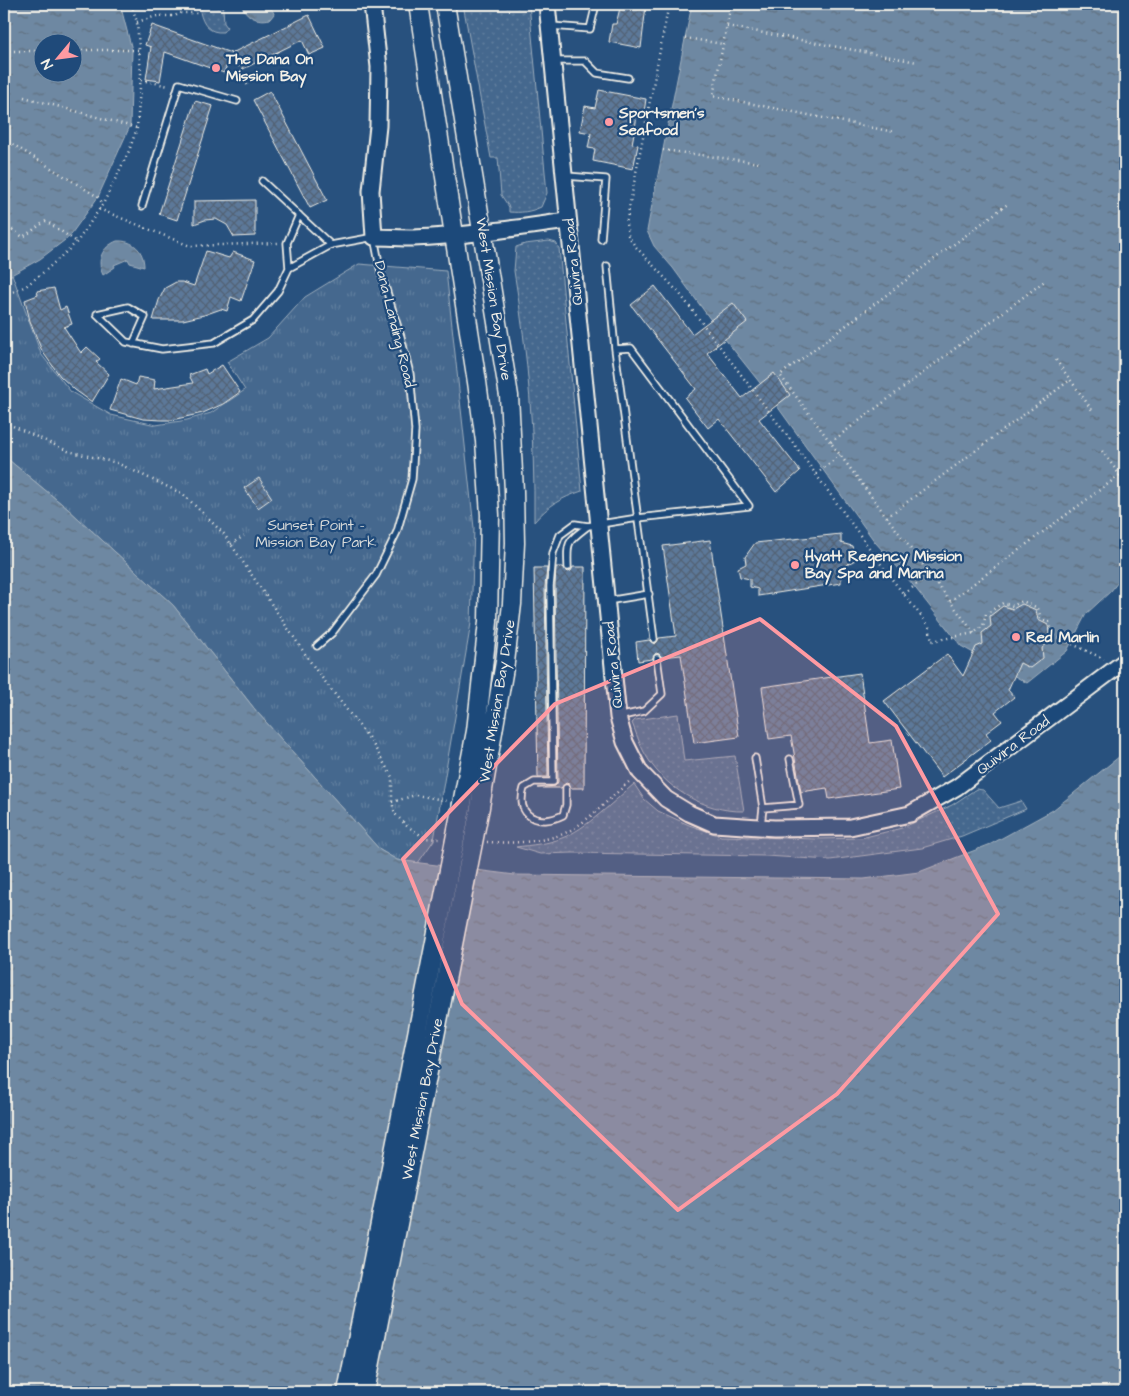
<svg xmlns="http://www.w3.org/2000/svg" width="1129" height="1396" viewBox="0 0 1129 1396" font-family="'Architects Daughter',sans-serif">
<defs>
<pattern id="grass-dots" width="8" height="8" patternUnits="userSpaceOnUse" patternTransform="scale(1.25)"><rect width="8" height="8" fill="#45688e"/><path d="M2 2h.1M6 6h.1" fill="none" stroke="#607e9e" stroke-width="1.8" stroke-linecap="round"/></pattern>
<pattern id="park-tufts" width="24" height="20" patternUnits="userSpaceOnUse" patternTransform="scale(1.25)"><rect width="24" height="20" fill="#45688e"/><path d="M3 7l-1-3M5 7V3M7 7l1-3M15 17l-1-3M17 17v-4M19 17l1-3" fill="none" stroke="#607e9e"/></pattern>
<pattern id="water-ripples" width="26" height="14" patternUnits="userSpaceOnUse" patternTransform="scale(1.25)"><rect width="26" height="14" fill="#6e88a2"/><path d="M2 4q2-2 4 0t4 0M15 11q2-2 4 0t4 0" fill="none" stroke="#5f6e7d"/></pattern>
<pattern id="building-cross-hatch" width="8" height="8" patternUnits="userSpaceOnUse" patternTransform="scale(1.25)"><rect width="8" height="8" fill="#5b7899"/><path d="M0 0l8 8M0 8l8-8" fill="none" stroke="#536274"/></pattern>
</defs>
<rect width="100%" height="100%" fill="#28517e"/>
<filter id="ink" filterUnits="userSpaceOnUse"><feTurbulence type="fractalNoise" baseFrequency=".02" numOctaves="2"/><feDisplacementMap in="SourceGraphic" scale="10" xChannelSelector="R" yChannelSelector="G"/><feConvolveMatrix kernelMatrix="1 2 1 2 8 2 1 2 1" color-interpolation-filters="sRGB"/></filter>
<g filter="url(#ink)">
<path fill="url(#grass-dots)" stroke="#9cacbb" d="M 205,4 L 227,4 L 223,8 L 224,23 L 227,27 L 223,32 C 209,33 203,25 200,12 Z
M 463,4 L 529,4 L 547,193 L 541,207 C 530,212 521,213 509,212 L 509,207 L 501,195 L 498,158 L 491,158 Z
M 549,241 L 556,243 L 559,248 L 582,491 C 561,498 549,505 534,522 C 535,438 528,354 514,271 L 516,247 L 525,244 Z
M 678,714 L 684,761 L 735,756 L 744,811 C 704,812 663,788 644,752 C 639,743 636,732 632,723 L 635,720 Z
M 634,784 L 644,799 L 658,811 L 689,825 L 721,836 L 817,839 L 861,838 L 902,828 L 952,805 L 976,789 L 983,790 L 999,808 L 1021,801 L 1026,809 L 962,836 L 922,848 L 830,860 L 766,856 L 573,853 L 540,854 L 516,847 C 531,845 548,844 562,838 C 586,829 614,801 634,784 Z"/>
<path fill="url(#park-tufts)" stroke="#9cacbb" d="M 359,264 L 446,271 L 474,528 L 471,623 L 434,840 L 418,863 L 397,860 L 380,850 L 257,712 L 173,605 L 68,509 L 4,456 L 4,279 L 12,274 L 41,354 L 71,392 L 111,415 L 156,425 L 187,420 L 211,413 L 245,390 L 227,362 L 268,338 L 305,297 Z"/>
<path fill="url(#water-ripples)" stroke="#a4b2be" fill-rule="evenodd" d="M 4,4 L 120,4 L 132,50 L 130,126 L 98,197 L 69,237 L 40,259 L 4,279 ZM 42,42 L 72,42 L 72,72 L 42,72 Z
M 241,4 C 253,4 270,0 274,14 L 270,19 C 257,22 246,17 241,4 Z
M 692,4 L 1125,4 L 1125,573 L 1111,591 L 1086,614 L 1067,651 L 1027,683 L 961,646 L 909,580 L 875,542 L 764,388 L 721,334 L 673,268 L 654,246 L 647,231 L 649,220 Z
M 117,241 C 133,240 144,250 144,267 L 130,263 L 128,259 L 114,265 L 115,267 L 103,275 C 96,260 102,247 117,241 Z
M 4,456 L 68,509 L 173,605 L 257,712 L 380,850 L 397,860 L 515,875 L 864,879 L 919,872 L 991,844 L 1053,810 L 1125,752 L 1125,1392 L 4,1392 Z"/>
<path fill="url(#building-cross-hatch)" stroke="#f4f1e8" d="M 621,4 L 636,4 L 646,6 L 641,48 L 609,42 L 612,24 L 616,24 Z
M 309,15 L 325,48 L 309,55 L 302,40 L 243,69 L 234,52 Z
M 152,25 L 231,53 L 224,73 L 165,52 L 160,81 L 146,79 L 151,47 L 145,45 Z
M 599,90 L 646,99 L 644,112 L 638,111 L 632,144 L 638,145 L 633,169 L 593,161 L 595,149 L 588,148 L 591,133 L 580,131 L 585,106 L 595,108 Z
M 270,91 L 327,200 L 310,208 L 253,100 Z
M 195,101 L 213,106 L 177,220 L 159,214 Z
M 255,200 L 255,236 L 234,237 L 227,225 L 216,219 L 205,220 L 194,224 L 194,201 Z
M 206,251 L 229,258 L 233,252 L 255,260 L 241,301 L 231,297 L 227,311 L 221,309 L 204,315 L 183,320 L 153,320 L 159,300 L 165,288 L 176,282 L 182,282 L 194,286 Z
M 655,286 L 692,334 L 733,303 L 747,322 L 707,353 L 742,398 L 774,373 L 790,395 L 759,419 L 800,471 L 776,492 L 719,419 L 708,428 L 685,398 L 696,389 L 631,305 Z
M 54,288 L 60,310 L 66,307 L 72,324 L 64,327 L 81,353 L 87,347 L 100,359 L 96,362 L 109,374 L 92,402 L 75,390 L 60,376 L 42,351 L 30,321 L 25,300 L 38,295 L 37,291 Z
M 222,365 L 240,392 L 223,404 L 203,413 L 172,420 L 162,420 L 143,419 L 110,410 L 121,379 L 136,385 L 138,377 L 155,380 L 154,389 L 193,383 L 189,375 L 205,369 L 207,374 Z
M 259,478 L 272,498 L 258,508 L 244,488 Z
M 841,534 L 841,543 L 852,546 L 855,560 L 844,566 L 845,575 L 841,577 L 841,583 L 758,596 L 758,589 L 750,587 L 750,579 L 740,577 L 738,568 L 746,564 L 745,557 L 755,543 Z
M 710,540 L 739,737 L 694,743 L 681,655 L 662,657 L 659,654 L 656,653 L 652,659 L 638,661 L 636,642 L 649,640 L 654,644 L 657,642 L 659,638 L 676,636 L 663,546 Z
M 556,567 L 563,567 L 568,572 L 571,571 L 573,567 L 585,567 L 584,788 L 571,788 L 569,784 L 566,783 L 561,788 L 538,788 L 555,786 L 558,782 L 555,586 Z
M 534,568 L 547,568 L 545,586 L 548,777 L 538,777 Z
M 1022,604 L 1036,610 L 1038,620 L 1048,625 L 1050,641 L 1042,648 L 1043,658 L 1030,668 L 1020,663 L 1008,690 L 1014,697 L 995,712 L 1002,721 L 986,733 L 991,740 L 942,777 L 884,701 L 947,654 L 963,676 L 976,647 L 983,644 L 982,633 L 991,626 L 990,616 L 1003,606 L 1013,609 Z
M 860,673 L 870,743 L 892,740 L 899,789 L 829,799 L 827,788 L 801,792 L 791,736 L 769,739 L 762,687 Z"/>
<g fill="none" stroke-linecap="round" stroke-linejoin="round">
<g stroke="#f4f1e8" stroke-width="9">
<path id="lane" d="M 551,26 L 590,29 L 596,4
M 555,61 L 585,61 L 597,73 L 628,78
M 566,176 L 606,179 L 601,239
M 262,181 L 331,245
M 142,206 L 179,84 L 237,101
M 607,266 L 615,349
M 289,268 L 287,243 L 299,215
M 133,344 L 145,317 L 128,307 L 97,314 L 126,342 L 162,349 L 214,343 L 253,320 L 278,291 L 289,268 L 331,245 L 374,237 L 381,273 L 401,337 L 410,374 L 415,430 L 412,479 L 397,532 L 376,575 L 332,633 L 317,646
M 568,567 C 567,541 567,542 588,526
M 607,601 L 649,594
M 618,717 L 644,711 L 662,694 L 657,658
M 755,758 L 763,808 L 761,825
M 566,788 L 566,805 L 563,815 C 539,827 515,817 524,788 L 534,782 L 553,782 L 550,586 L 553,553 L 560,535 L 575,524 L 588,526 L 638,518 L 749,506 L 631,348 L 615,349 L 654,639
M 763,808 L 799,805 L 790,759"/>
</g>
<g stroke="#f4f1e8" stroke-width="19">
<path id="secondary" d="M 372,4 L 379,67 L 378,126 L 371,191 L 374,237 C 387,237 400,238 413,238 C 465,236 517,228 568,221
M 547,4 L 618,717 L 625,742 L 640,772 L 666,799 L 689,813 L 714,824 L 774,828 L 850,827 L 910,814 L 957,787 L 1125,661"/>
</g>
<g stroke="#f4f1e8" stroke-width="21">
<path id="primary" d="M 418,4 L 477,382 L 485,441 L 490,515 L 488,622 L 476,731 L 462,804
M 445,4 L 509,396 L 514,491 L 515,543 L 512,604 L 505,662 L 480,807"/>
</g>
<path stroke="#f4f1e8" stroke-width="2.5" stroke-dasharray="1 4" stroke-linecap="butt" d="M 669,4 L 626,224 L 628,235 L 635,246 L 680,294 L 796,447 L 891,578 L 929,626 L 932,641 L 974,633 L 983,626 L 986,614 L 1003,603 L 1013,606 L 1022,601 L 1038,608 L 1041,620 L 1049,622 L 1053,635 L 1104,659
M 731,4 L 713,96 L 894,132
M 137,22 L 157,16 L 175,16 L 180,13 L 197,13
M 727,26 L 917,62
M 685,38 L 723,44
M 72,50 L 139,50
M 4,51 L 42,51
M 233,52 L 248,87
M 141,80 L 169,86
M 24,97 L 137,128
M 4,139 L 98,197 L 103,204
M 663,150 L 760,163
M 99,209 L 190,246 L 278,243
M 4,224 L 23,237 L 46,221 L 77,242
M 4,296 L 26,286 L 45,271 L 77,242 L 103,204 L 129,151 L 137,128 L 141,74 L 137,22 L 131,4
M 1056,360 L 1092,410
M 4,422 L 68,451 L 117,463 L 183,494 L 224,534 L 316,670 L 371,741 L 392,777 L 392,802 L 395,814 L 407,826 L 425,838 L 440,839
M 831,442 L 1046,280
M 1102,451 L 1125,482
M 816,474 L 840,455
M 887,517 L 1070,380
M 231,544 L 244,536
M 904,594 L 930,574
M 950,601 L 1120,475
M 974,633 L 780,375 L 1009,203
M 392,802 L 416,795 L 449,801
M 487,842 C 511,843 537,843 560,835 C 582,828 612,796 630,781"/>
<use href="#lane" stroke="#1f4a7a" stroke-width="5.5"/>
<use href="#secondary" stroke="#1f4a7a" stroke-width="15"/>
<use href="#primary" stroke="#1f4a7a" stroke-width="18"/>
<g stroke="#f4f1e8" stroke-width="21" stroke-linecap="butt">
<path id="primary-bridge" d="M 347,1392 L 462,804
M 365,1392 L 480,807"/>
</g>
<use href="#primary-bridge" stroke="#1f4a7a" stroke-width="18"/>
</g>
</g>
<path fill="#ff9aa2" fill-opacity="0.2" stroke="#ff9aa2" stroke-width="4" stroke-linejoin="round" d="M 760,619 L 896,726 L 998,914 L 837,1094 L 678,1210 L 462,1004 L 403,859 L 555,704 Z"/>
<g fill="#ff9aa2" stroke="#1f4a7a" stroke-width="2">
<circle cx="216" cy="68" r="5"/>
<circle cx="609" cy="122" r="5"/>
<circle cx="795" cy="565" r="5"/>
<circle cx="1016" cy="637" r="5"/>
</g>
<g text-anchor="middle" stroke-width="4.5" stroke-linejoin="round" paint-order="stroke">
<g font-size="15" font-weight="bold" fill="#f4f1e8" stroke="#1f4a7a" text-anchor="start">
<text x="226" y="64">The Dana On<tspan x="226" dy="17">Mission Bay</tspan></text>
<text x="619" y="118">Sportsmen's<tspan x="619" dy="17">Seafood</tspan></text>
<text x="805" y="561">Hyatt Regency Mission<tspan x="805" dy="17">Bay Spa and Marina</tspan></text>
<text x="1026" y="642">Red Marlin</text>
</g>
<g font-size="15" fill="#f4f1e8" stroke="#1f4a7a">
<text transform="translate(573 262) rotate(-96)" y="5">Quivira Road</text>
<text transform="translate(494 299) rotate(81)" y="5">West Mission Bay Drive</text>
<text transform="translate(395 324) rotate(76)" y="5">Dana Landing Road</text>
<text transform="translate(613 665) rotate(-96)" y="5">Quivira Road</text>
<text transform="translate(497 701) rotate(-81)" y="5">West Mission Bay Drive</text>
<text transform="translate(1013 745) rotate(-37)" y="5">Quivira Road</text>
<text transform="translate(422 1099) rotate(-79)" y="5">West Mission Bay Drive</text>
</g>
<g font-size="15" fill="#dadcda" stroke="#1f4a7a">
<text x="316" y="530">Sunset Point -<tspan x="316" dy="17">Mission Bay Park</tspan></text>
</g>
</g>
<rect width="1129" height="1396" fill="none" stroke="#1f4a7a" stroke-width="20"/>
<rect x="10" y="10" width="1109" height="1376" fill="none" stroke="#f4f1e8" stroke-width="2" filter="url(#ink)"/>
<g transform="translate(58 58) rotate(241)"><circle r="24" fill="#1f4a7a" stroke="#748da6"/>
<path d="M0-4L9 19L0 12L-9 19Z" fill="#ff9aa2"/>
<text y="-8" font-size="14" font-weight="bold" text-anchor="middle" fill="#f4f1e8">N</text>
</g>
</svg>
